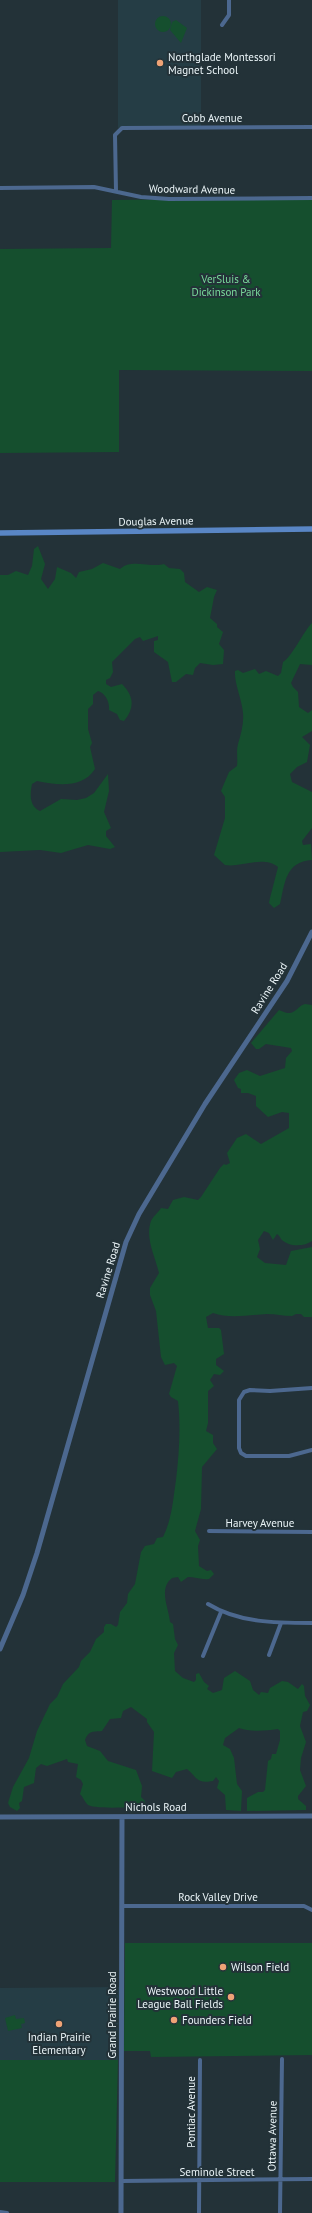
<svg xmlns="http://www.w3.org/2000/svg" width="312" height="2213" viewBox="0 0 312 2213" font-family="'PT Sans',sans-serif">
<rect width="100%" height="100%" fill="#233238"/>
<path fill="#253d45" d="M 118,0 L 201,0 L 201,126 L 126,126 L 118,128 Z
M 119,1987 L 118,2060 L 0,2060 L 0,1988 Z"/>
<path fill="#154f2e" d="M155 24a8 8 0 1 1 16 0a8 8 0 1 1-16 0Z
M 176,20 L 187,28 L 181,43 L 170,30 L 172,22 Z
M 312,198 L 312,371 L 119,370 L 119,452 L 0,453 L 0,249 L 111,248 L 112,200 Z
M 38,546 L 45,564 L 41,579 L 48,589 L 55,579 L 57,567 L 71,573 L 76,578 L 79,572 L 92,569 L 103,563 L 120,569 C 131,558 151,568 164,564 L 169,568 L 180,569 L 184,573 L 185,582 L 199,592 L 207,587 L 217,590 L 214,597 L 210,618 L 217,624 L 217,627 L 223,632 L 219,644 L 224,650 L 223,664 L 213,665 L 200,663 L 195,668 L 193,675 L 186,674 L 176,682 L 172,682 L 168,662 L 154,652 L 154,641 L 158,640 L 158,636 L 143,641 L 140,637 L 135,639 L 112,662 L 113,672 L 110,678 L 106,680 L 106,684 L 111,687 L 122,684 C 134,696 135,708 124,721 L 120,720 L 117,714 L 109,710 C 110,702 105,693 98,691 L 93,695 L 93,704 L 88,709 L 88,729 L 92,743 L 90,747 L 95,769 C 82,789 57,785 37,781 L 32,784 C 30,794 29,806 40,811 L 61,799 L 77,800 L 86,798 L 94,793 L 108,774 L 109,791 L 104,812 L 111,828 L 106,831 L 106,836 L 115,847 L 110,849 L 88,845 L 61,853 L 40,850 L 0,852 L 0,575 L 8,575 L 16,571 L 28,575 L 32,566 L 34,549 Z
M 312,623 L 312,665 L 300,664 L 291,683 L 293,687 L 298,692 L 299,707 L 308,713 L 312,710 L 312,731 L 302,737 L 310,745 L 307,762 L 297,767 L 290,774 L 292,782 L 312,792 L 312,828 L 302,841 L 303,845 L 311,844 L 312,860 C 285,862 285,883 280,904 L 274,908 L 269,903 L 270,898 L 278,867 C 263,855 240,868 225,865 L 214,855 L 225,818 L 225,797 L 221,791 L 229,772 L 237,766 C 238,758 236,751 238,744 C 241,734 244,724 243,713 C 242,699 234,683 235,671 L 238,670 L 243,673 L 255,669 L 259,674 L 266,671 L 278,676 L 281,673 L 283,662 C 292,657 303,632 312,623 Z
M 305,1004 L 312,1005 L 312,1241 C 304,1247 288,1247 281,1239 C 280,1237 279,1235 277,1234 L 273,1240 L 269,1233 L 264,1231 L 258,1240 L 260,1249 L 257,1257 L 265,1263 L 286,1265 L 291,1251 L 312,1247 L 312,1317 L 304,1317 L 301,1314 L 296,1314 L 292,1316 C 283,1316 276,1314 267,1314 C 249,1315 229,1319 213,1313 L 206,1317 L 208,1328 L 219,1328 L 221,1330 L 224,1354 L 216,1359 L 216,1365 L 224,1371 L 220,1375 L 214,1374 L 210,1380 L 214,1386 L 208,1391 L 208,1423 L 206,1431 L 213,1435 L 213,1443 L 217,1449 L 202,1467 L 201,1509 L 195,1531 L 200,1540 L 198,1546 L 199,1566 L 207,1571 L 211,1570 L 214,1574 L 209,1579 C 201,1580 195,1577 188,1577 L 181,1582 L 178,1577 L 172,1578 C 158,1589 169,1608 170,1622 L 173,1624 L 175,1639 L 178,1645 L 174,1653 L 175,1671 L 183,1678 L 194,1682 L 196,1680 L 196,1674 L 199,1673 L 204,1682 L 209,1686 L 207,1689 L 213,1693 L 222,1690 L 224,1678 L 235,1671 L 250,1681 L 253,1690 L 259,1695 L 261,1692 L 268,1693 L 270,1688 L 282,1681 L 288,1682 L 298,1689 L 302,1684 L 304,1686 L 305,1696 L 310,1705 L 307,1711 L 303,1712 L 300,1726 L 306,1742 L 301,1758 L 300,1770 L 306,1786 L 298,1796 L 298,1799 L 306,1806 L 306,1810 L 247,1811 L 247,1798 L 258,1792 L 263,1792 L 265,1790 L 268,1761 L 271,1759 L 272,1754 L 276,1754 L 280,1740 L 280,1731 L 278,1729 C 264,1731 251,1732 239,1728 L 225,1738 L 223,1745 L 230,1749 L 234,1758 L 237,1784 L 242,1791 L 241,1811 L 226,1810 L 225,1795 L 217,1788 L 219,1781 L 216,1777 L 213,1781 C 196,1784 197,1777 187,1769 L 176,1772 L 172,1778 L 152,1771 L 154,1732 L 147,1722 L 147,1719 L 131,1707 L 123,1711 L 121,1718 L 110,1719 L 102,1731 C 93,1732 89,1730 85,1740 L 87,1746 L 100,1751 L 108,1761 L 136,1770 L 142,1786 L 141,1797 L 145,1801 L 144,1806 C 138,1807 91,1810 87,1804 C 85,1802 83,1797 80,1794 L 83,1784 L 81,1780 L 76,1777 L 78,1764 L 68,1762 L 67,1759 L 47,1766 L 41,1764 L 36,1768 L 34,1783 L 24,1787 L 22,1801 L 19,1803 L 20,1808 L 17,1811 L 10,1807 L 8,1803 L 13,1787 L 29,1758 L 37,1731 L 50,1704 L 57,1697 L 63,1684 L 79,1667 L 81,1661 L 90,1652 L 96,1639 L 104,1632 L 104,1627 L 106,1624 L 111,1624 L 116,1627 L 118,1625 L 120,1612 L 127,1603 L 128,1594 L 135,1584 L 141,1552 L 145,1546 L 154,1544 L 157,1538 L 163,1537 C 172,1519 173,1500 176,1480 C 179,1454 181,1428 178,1401 L 171,1397 L 169,1394 L 177,1366 L 174,1363 L 165,1365 L 161,1357 L 156,1311 L 150,1295 L 150,1288 L 159,1273 C 155,1256 145,1238 151,1221 C 153,1216 159,1212 161,1208 L 168,1209 L 173,1200 L 184,1197 L 198,1200 L 201,1197 L 220,1168 L 224,1164 L 226,1165 L 230,1163 L 227,1153 L 237,1138 L 246,1134 L 261,1144 L 289,1128 L 289,1113 L 282,1112 L 268,1117 L 256,1106 L 256,1096 L 248,1093 L 241,1093 L 241,1089 L 238,1088 L 234,1080 L 239,1073 L 247,1070 L 260,1076 L 285,1068 L 286,1058 L 292,1051 L 291,1048 L 266,1044 L 259,1049 L 256,1049 L 251,1043 L 279,1010 C 282,1011 286,1013 288,1013 C 295,1014 299,1005 305,1004 Z
M 125,1943 L 312,1943 L 312,2055 L 151,2057 L 150,2051 L 124,2051 Z
M 15,2015 L 16,2019 L 24,2018 L 25,2023 L 21,2024 L 22,2028 L 8,2031 L 5,2018 Z
M 0,2060 L 118,2060 L 115,2182 L 0,2182 Z"/>
<g fill="none" stroke-linecap="round" stroke-linejoin="round">
<path stroke="#4c688f" stroke-width="4" d="M 222,25 L 229,15 L 229,0
M 0,188 L 94,187 L 141,197 L 169,199 L 312,198
M 116,191 L 115,135 L 122,128 L 312,127
M 312,1388 L 270,1391 L 250,1390 L 244,1392 L 239,1400 L 239,1448 L 241,1453 L 246,1456 L 289,1456 L 312,1450
M 209,1531 L 312,1532
M 208,1604 C 239,1623 276,1623 312,1623
M 269,1655 L 281,1623
M 203,1656 L 221,1612
M 123,1906 L 304,1906 L 312,1910
M 122,2181 L 312,2179
M 0,2212 L 7,2213
M 199,2213 L 200,2060
M 280,2213 L 282,2059"/>
<path stroke="#4c688f" stroke-width="5" d="M 0,1649 L 23,1595 L 37,1553 L 126,1242 L 139,1214 L 205,1104 L 287,981 L 312,932
M 0,1817 L 312,1816
M 121,2213 L 122,1817"/>
<path stroke="#5986c5" stroke-width="5.5" d="M 0,533 L 312,529"/>
</g>
<g fill="#efa376" stroke="#233238" stroke-width="1.5">
<circle cx="160" cy="63" r="4"/>
<circle cx="223" cy="1967" r="4"/>
<circle cx="231" cy="1997" r="4"/>
<circle cx="174" cy="2020" r="4"/>
<circle cx="59" cy="2024" r="4"/>
</g>
<g text-anchor="middle" stroke-width="4" stroke-linejoin="round" paint-order="stroke">
<g font-size="11" fill="#ebf5f8" stroke="#233238" text-anchor="start">
<text x="168" y="61">Northglade Montessori<tspan x="168" dy="13">Magnet School</tspan></text>
<text x="231" y="1971">Wilson Field</text>
<text x="223" y="1995" text-anchor="end">Westwood Little<tspan x="223" dy="13">League Ball Fields</tspan></text>
<text x="182" y="2024">Founders Field</text>
<text x="59" y="2041" text-anchor="middle">Indian Prairie<tspan x="59" dy="13">Elementary</tspan></text>
</g>
<g font-size="11" fill="#ebf5f8" stroke="#233238">
<text x="212" y="122">Cobb Avenue</text>
<text transform="translate(192 189) rotate(1)" y="4">Woodward Avenue</text>
<text transform="translate(156 521) rotate(-1)" y="4">Douglas Avenue</text>
<text transform="translate(269 988) rotate(-58)" y="4">Ravine Road</text>
<text transform="translate(108 1270) rotate(-73)" y="4">Ravine Road</text>
<text x="260" y="1527">Harvey Avenue</text>
<text x="156" y="1811">Nichols Road</text>
<text x="218" y="1901">Rock Valley Drive</text>
<text transform="translate(112 2015) rotate(-90)" y="4">Grand Prairie Road</text>
<text transform="translate(191 2112) rotate(-90)" y="4">Pontiac Avenue</text>
<text transform="translate(272 2136) rotate(-89)" y="4">Ottawa Avenue</text>
<text x="217" y="2176">Seminole Street</text>
</g>
<g font-size="11" fill="#7ada9b" stroke="#233238">
<text x="226" y="283">VerSluis &amp;<tspan x="226" dy="13">Dickinson Park</tspan></text>
</g>
</g>
</svg>
